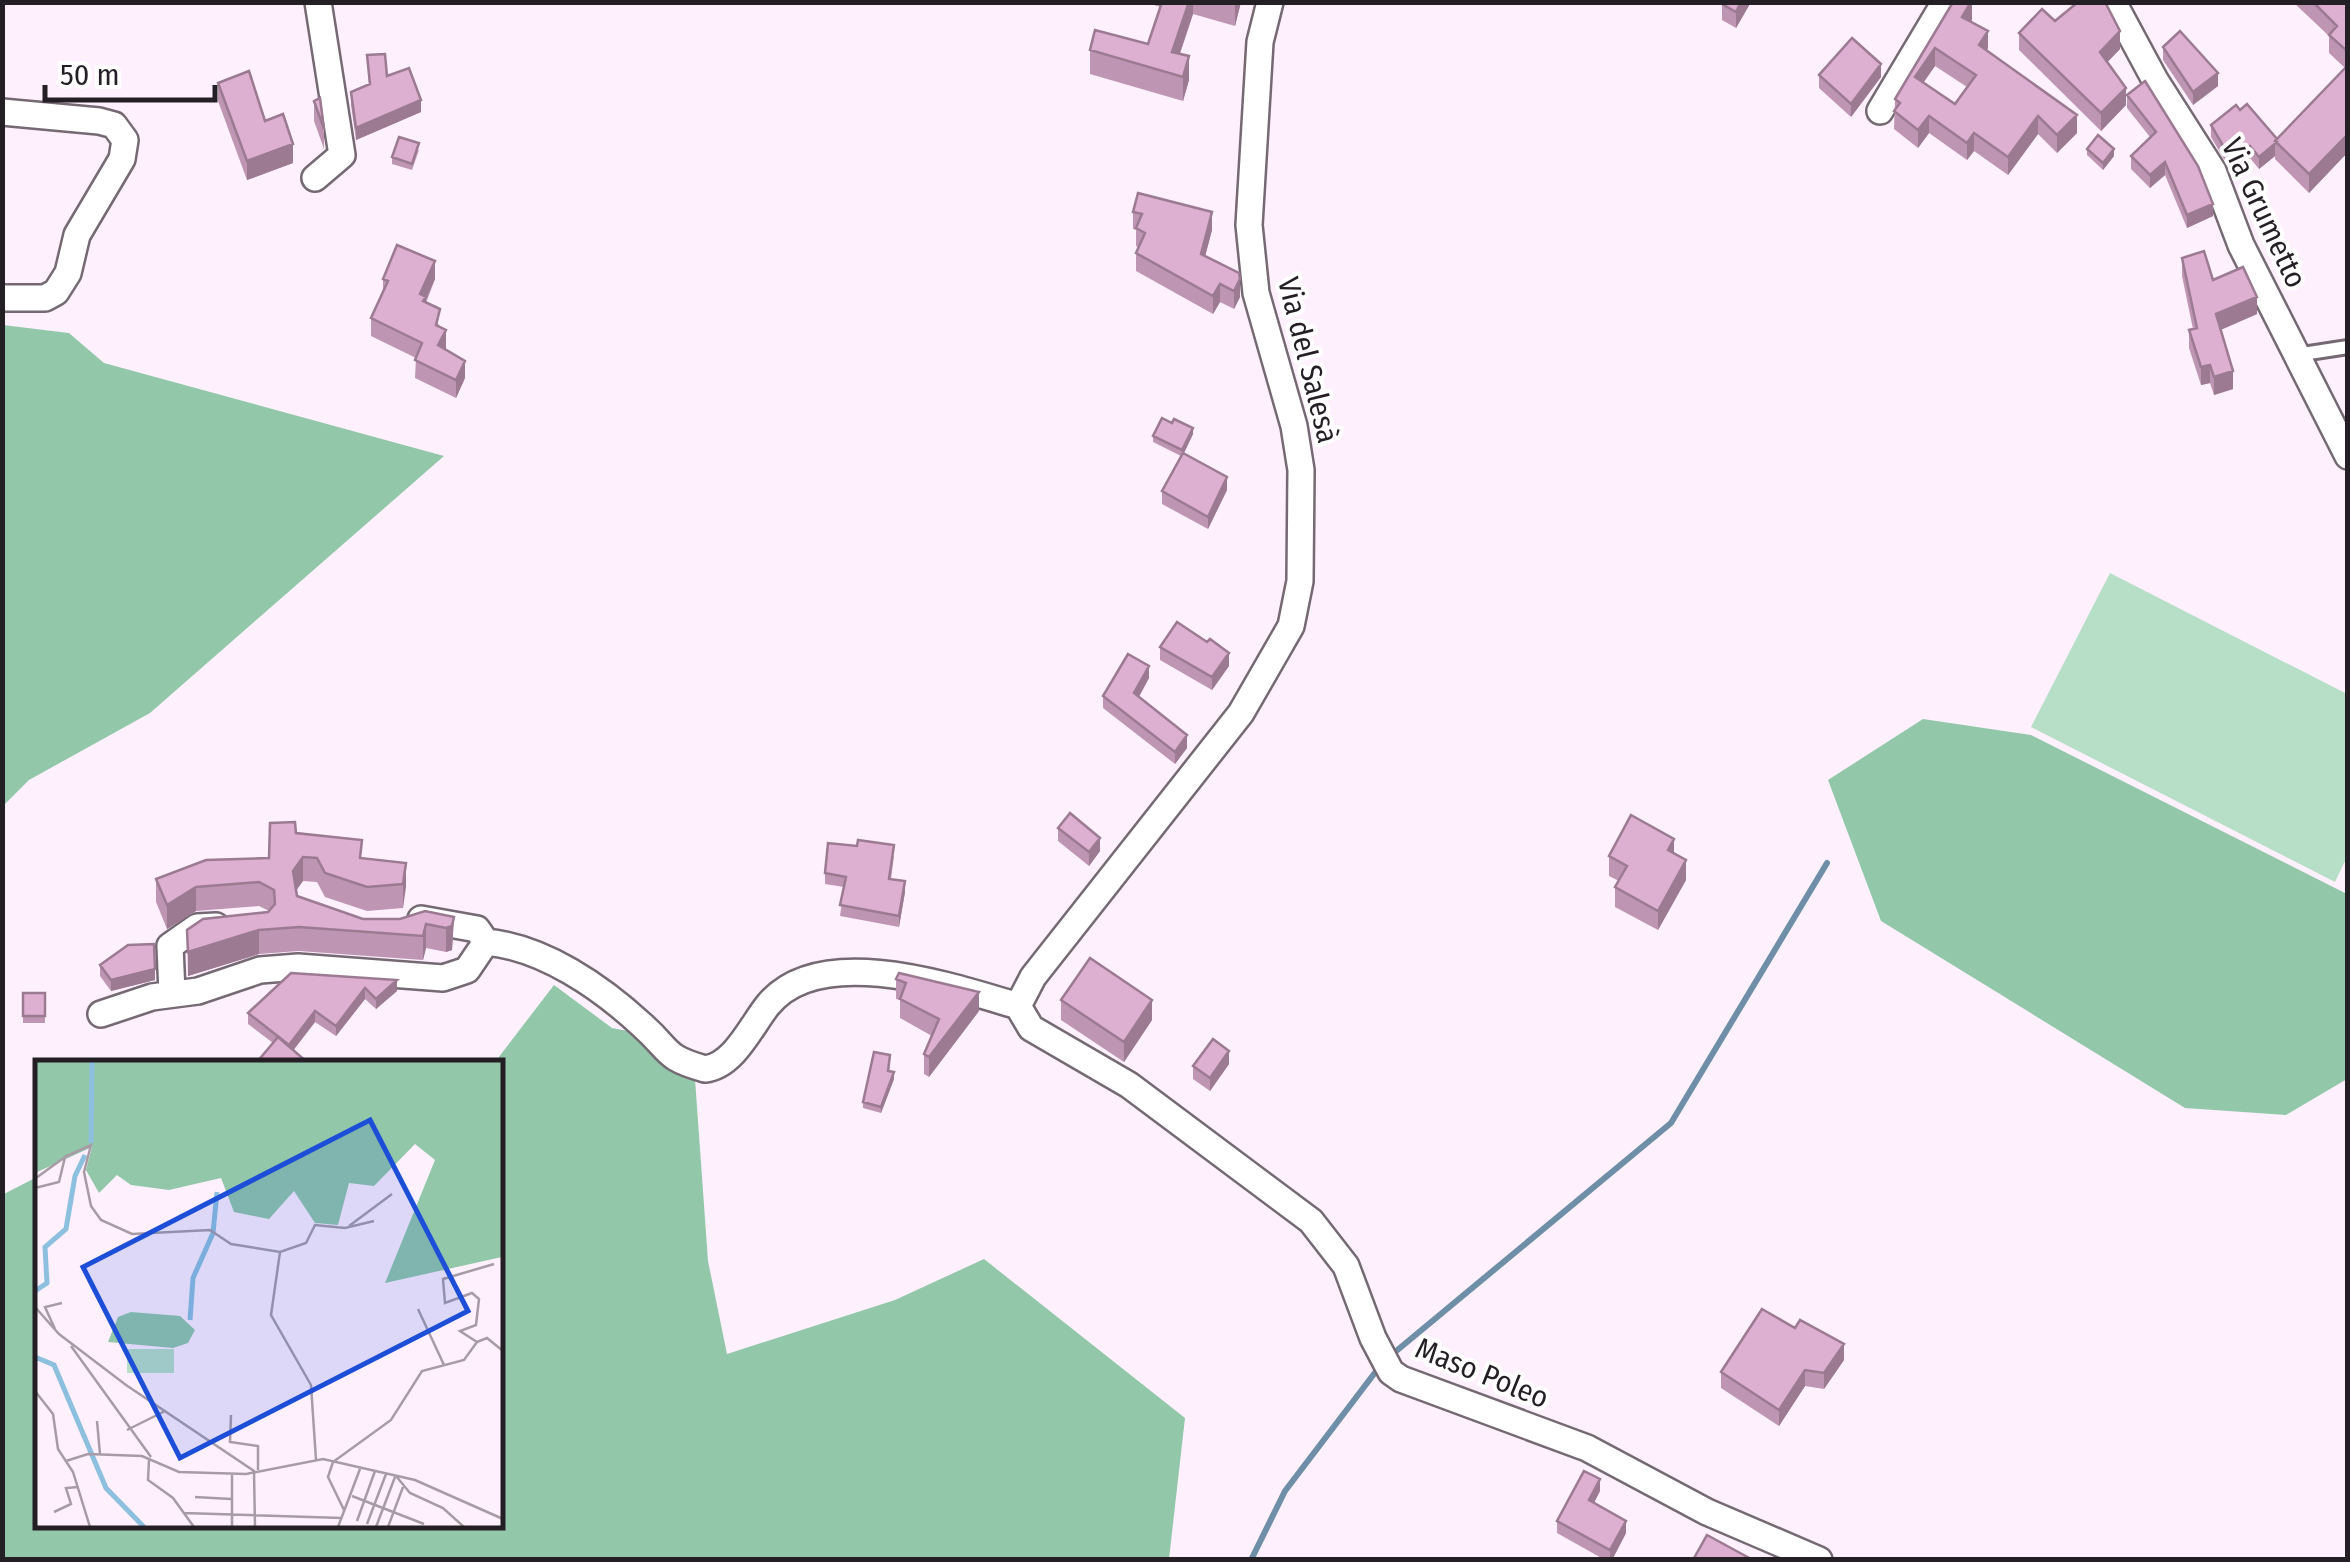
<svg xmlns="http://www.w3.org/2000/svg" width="2350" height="1562" viewBox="0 0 2350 1562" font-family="'Fira Sans Condensed',sans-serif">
<rect width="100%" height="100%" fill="#fff0fd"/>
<path fill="#b7dec7" d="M 2110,573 L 2347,694 L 2347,857 L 2335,882 L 2031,727 Z"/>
<path fill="#92c7a9" d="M 3,325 L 69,333 L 104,363 L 444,456 L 150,713 L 29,780 L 3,806 Z
M 1923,719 L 2031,735 L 2347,894 L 2347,1079 L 2286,1115 L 2185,1108 L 1881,921 L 1828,780 Z
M 554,985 L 612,1028 L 654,1036 L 695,1079 L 708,1261 L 727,1354 L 895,1300 L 984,1259 L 1185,1418 L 1169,1559 L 3,1559 L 2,1195 L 37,1177 L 38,1524 L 500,1524 L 500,1062 L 495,1062 Z"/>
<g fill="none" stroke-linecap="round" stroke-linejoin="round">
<path stroke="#6e8fa7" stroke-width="6" d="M 1389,1357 L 1671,1123 L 1827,863
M 1251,1560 L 1285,1491 L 1380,1366"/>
<g stroke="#756974" stroke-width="18">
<path id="lane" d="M 2296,355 L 2348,347"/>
</g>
<g stroke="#756974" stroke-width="30">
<path id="street" d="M 2113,2 L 2155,80 L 2213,171 L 2241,245 L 2348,456
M 1880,111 L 1945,2
M 2,112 L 99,121 L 114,125 L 125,140 L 122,159 L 77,235 L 68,273 L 56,292 L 45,298 L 2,298
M 315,178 L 342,155 L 318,2
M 421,919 L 477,929 L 486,942 C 543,947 601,987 643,1026 C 672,1052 663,1057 705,1069 C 734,1066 751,1026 768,1005 C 820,941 954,987 1018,1006
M 172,993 L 170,946 L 197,927 L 216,926
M 1018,1006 L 1033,977 L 1241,713 L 1291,626 L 1300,581 L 1301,470 L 1294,426 L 1256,293 L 1249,225 L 1260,42 L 1270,2
M 1018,1006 L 1031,1028 L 1129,1085 L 1311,1221 L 1346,1266 L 1373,1338 L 1391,1372 L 1401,1379 L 1587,1448 L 1707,1512 L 1819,1560
M 101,1014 L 152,997 L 198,991 L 260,970 L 298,967 L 443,978 L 467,970 L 486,942"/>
</g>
<use href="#lane" stroke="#fff" stroke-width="12"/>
<use href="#street" stroke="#fff" stroke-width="25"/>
</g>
<path fill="#be96b3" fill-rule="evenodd" d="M 1143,2 L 1241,2 L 1235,26 L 1193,14 L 1180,54 L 1189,80 L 1183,101 L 1090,74 L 1090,50 L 1148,44 L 1161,7 Z
M 1722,2 L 1751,2 L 1736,28 L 1722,20 Z
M 1953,2 L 1972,20 L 1971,21 L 1988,48 L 1986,51 L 2077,133 L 2057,153 L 2038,134 L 2008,175 L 1974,151 L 1967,160 L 1929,133 L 1918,148 L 1894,129 L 1895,99 ZM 1935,66 L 1967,87 L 1955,104 L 1924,82 Z
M 2293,2 L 2348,2 L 2348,152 L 2309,193 L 2275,159 L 2275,156 L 2259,169 L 2250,158 L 2232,173 L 2211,137 L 2211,125 L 2240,110 L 2277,139 L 2345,68 L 2329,53 L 2329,36 Z
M 2055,21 L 2120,49 L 2107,62 L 2126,105 L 2101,131 L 2019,50 L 2019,33 Z
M 2163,47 L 2218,86 L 2193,105 L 2163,60 Z
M 367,55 L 421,112 L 356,140 L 351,105 L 351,92 L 369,85 Z
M 1819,75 L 1881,77 L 1851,117 L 1819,88 Z
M 2145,81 L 2213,216 L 2187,228 L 2165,175 L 2150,188 L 2131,169 L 2131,156 L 2150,137 L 2127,108 L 2127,95 Z
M 218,83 L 265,121 L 293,163 L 247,180 L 218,101 Z
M 314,101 L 324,129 L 324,149 L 314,121 Z
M 2087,149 L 2114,156 L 2103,170 L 2087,155 Z
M 419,150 L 412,170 L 392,164 L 392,157 Z
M 1133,212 L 1212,230 L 1205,256 L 1240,297 L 1234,309 L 1220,302 L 1213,314 L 1136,271 L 1136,253 L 1138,247 L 1136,246 L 1136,230 L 1133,229 Z
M 2182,258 L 2213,280 L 2257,314 L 2220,330 L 2233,389 L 2214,395 L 2210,383 L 2201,385 L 2189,348 L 2189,330 L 2193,329 L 2182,276 Z
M 383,279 L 435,279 L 426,303 L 440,327 L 445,349 L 465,378 L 456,398 L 415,378 L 416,358 L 371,336 L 371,318 L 383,292 Z
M 1193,434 L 1184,453 L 1227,490 L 1208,529 L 1162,504 L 1162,491 L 1181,456 L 1153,442 L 1153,436 Z
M 1160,647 L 1229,666 L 1212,690 L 1160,660 Z
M 1149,678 L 1139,697 L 1187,748 L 1175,764 L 1103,708 L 1103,696 Z
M 1058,828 L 1100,851 L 1089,866 L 1058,841 Z
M 296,833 L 362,858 L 406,863 L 403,908 L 367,911 L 325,897 L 317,882 L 303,881 L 296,890 L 297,896 L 363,919 L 454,917 L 452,950 L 446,952 L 426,948 L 423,960 L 299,951 L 259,954 L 188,976 L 187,930 L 269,911 L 259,906 L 196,911 L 167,929 L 156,902 L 156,879 L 269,858 Z
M 1674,854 L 1686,880 L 1658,930 L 1615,907 L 1615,887 L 1619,881 L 1609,876 L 1609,856 Z
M 894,856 L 891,879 L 905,892 L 899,927 L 840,916 L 844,887 L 825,884 L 825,873 Z
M 100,965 L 155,980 L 111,991 L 100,976 Z
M 291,973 L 397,991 L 376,1009 L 365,999 L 336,1036 L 315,1022 L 293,1050 L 273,1043 L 248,1024 L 248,1013 Z
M 896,979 L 979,1011 L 929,1077 L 924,1074 L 924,1054 L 932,1036 L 900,1018 L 900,1000 L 896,999 Z
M 23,993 L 45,993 L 45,1023 L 23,1023 Z
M 1061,1000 L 1152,1020 L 1124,1062 L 1061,1020 Z
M 890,1062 L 889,1071 L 894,1079 L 881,1113 L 863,1108 L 863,1102 Z
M 1229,1064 L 1210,1091 L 1193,1079 L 1193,1066 Z
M 1844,1360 L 1824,1389 L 1805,1386 L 1779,1426 L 1721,1388 L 1721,1372 Z
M 1600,1491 L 1594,1503 L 1626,1533 L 1612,1560 L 1605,1560 L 1557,1533 L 1557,1521 Z"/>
<path fill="#9b7a92" d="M 1189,2 L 1193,2 L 1193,14 L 1172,76 L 1172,52 Z
M 1235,2 L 1241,2 L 1235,26 Z
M 1741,2 L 1751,2 L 1736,28 L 1736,12 Z
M 1972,2 L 1972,20 L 1962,35 L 1962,17 Z
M 1988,31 L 1988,48 L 1979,63 L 1979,45 Z
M 2120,31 L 2120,49 L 2100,70 L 2100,52 Z
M 1935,48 L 1935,66 L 1915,94 L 1915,77 Z
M 1189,56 L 1189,80 L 1183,101 L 1183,77 Z
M 1881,64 L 1881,77 L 1851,117 L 1851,104 Z
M 2218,73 L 2218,86 L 2193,105 L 2193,92 Z
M 2126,88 L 2126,105 L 2101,131 L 2101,113 Z
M 421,100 L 421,112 L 356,140 L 356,128 Z
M 2077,115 L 2077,133 L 2057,153 L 2057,135 Z
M 1929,116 L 1929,133 L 1918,148 L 1918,130 Z
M 2038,116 L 2038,134 L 2008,175 L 2008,157 Z
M 1974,133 L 1974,151 L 1967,160 L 1967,143 Z
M 2348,134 L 2348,152 L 2309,193 L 2309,174 Z
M 293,144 L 293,163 L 247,180 L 247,161 Z
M 2275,144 L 2275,156 L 2259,169 L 2259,157 Z
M 2250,146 L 2250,158 L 2232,173 L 2232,161 Z
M 2114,149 L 2114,156 L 2103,170 L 2103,163 Z
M 2165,162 L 2165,175 L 2150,188 L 2150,175 Z
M 2213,204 L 2213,216 L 2187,228 L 2187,215 Z
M 1212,212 L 1212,230 L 1201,272 L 1201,254 Z
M 435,261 L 435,279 L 426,299 L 426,314 L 420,294 Z
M 1240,279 L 1240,297 L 1234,309 L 1234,291 Z
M 1220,284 L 1220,302 L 1213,314 L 1213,296 Z
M 2257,297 L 2257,314 L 2216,332 L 2216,314 Z
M 446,330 L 446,348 L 438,363 L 438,345 Z
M 465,361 L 465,378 L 456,398 L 456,380 Z
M 2210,365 L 2210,383 L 2201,385 L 2201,367 Z
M 2233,371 L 2233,389 L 2214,395 L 2214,377 Z
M 1193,428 L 1193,434 L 1182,457 L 1182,450 Z
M 1227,477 L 1227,490 L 1208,529 L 1208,517 Z
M 1229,653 L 1229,666 L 1212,690 L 1212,677 Z
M 1149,666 L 1149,678 L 1134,705 L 1134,693 Z
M 1187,735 L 1187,748 L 1175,764 L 1175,752 Z
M 1100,838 L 1100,851 L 1089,866 L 1089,852 Z
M 1674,839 L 1674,859 L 1668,850 Z
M 303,857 L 303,881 L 293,895 L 293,871 Z
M 1686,860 L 1686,880 L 1658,930 L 1658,911 Z
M 406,863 L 406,887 L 403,908 L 403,884 Z
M 905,881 L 905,892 L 899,927 L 899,916 Z
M 196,887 L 196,911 L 167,929 L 167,905 Z
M 454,917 L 452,950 L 446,952 L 446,928 Z
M 426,924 L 426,948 L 423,960 L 423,936 Z
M 259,930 L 259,954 L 188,976 L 188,952 Z
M 155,969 L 155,980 L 111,991 L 111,980 Z
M 397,980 L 397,991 L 376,1009 L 376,999 Z
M 365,988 L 365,999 L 336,1036 L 336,1026 Z
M 979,992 L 979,1011 L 929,1077 L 929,1057 Z
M 1152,1000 L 1152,1020 L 1124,1062 L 1124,1042 Z
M 315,1011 L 315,1022 L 289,1056 L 289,1045 Z
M 1229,1051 L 1229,1064 L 1210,1091 L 1210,1078 Z
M 894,1072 L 894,1079 L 881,1113 L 881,1107 Z
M 1844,1344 L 1844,1360 L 1824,1389 L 1824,1373 Z
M 1805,1370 L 1805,1386 L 1779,1426 L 1779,1410 Z
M 1600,1479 L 1600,1491 L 1589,1512 L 1589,1500 Z
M 1626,1521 L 1626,1533 L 1612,1560 L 1610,1560 L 1610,1550 Z"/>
<path fill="#ddafd0" stroke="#9b7a92" stroke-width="2.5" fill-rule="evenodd" d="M 1162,2 L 1189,2 L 1172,52 L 1189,56 L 1183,77 L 1090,50 L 1095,30 L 1148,44 Z
M 1722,2 L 1741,2 L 1736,12 L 1722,4 Z
M 1953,2 L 1971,2 L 1962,17 L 1988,31 L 1979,45 L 2077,115 L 2057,135 L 2038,116 L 2008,157 L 1974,133 L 1967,143 L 1929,116 L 1918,130 L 1894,111 L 1900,103 L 1895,99 ZM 1935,48 L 1976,75 L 1955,104 L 1915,77 Z
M 2078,2 L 2105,2 L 2120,31 L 2100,52 L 2126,88 L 2101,113 L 2019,33 L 2042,9 L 2055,21 Z
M 2313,2 L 2348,2 L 2348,52 L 2329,35 L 2337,26 Z
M 2180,31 L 2218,73 L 2193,92 L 2163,47 Z
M 1852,38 L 1881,64 L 1851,104 L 1819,75 Z
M 385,54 L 387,76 L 409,68 L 421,100 L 356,128 L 351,92 L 370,84 L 367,55 Z
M 2348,65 L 2348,134 L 2309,174 L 2275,141 Z
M 249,71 L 265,121 L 283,114 L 293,144 L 247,161 L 218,83 Z
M 2145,81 L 2198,166 L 2213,204 L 2187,215 L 2165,162 L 2150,175 L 2131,156 L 2156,132 L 2127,95 Z
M 320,98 L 324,129 L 314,101 Z
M 2247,104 L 2277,139 L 2275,141 L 2277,142 L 2259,157 L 2250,146 L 2232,161 L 2211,125 L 2236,105 L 2240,110 Z
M 2098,135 L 2114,149 L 2103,163 L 2087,149 Z
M 399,137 L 419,143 L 412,164 L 392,157 Z
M 1138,193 L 1212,212 L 1201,254 L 1239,273 L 1240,279 L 1234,291 L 1220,284 L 1213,296 L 1136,253 L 1145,233 L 1136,228 L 1142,214 L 1133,212 Z
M 397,245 L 435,261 L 420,294 L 426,297 L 423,301 L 440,309 L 436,325 L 446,330 L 438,345 L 465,361 L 456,380 L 415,360 L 422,343 L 371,318 L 388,281 L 383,279 Z
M 2204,251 L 2213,280 L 2243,267 L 2257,297 L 2216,314 L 2233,371 L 2214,377 L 2210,365 L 2201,367 L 2189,330 L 2197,328 L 2182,258 Z
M 1162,418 L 1172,423 L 1174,419 L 1193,428 L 1182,450 L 1153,436 Z
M 1183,453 L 1227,477 L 1208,517 L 1162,491 Z
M 1177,622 L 1207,642 L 1210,639 L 1229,653 L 1212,677 L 1160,647 Z
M 1128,654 L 1149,666 L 1134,693 L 1187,735 L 1175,752 L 1103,696 Z
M 1070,813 L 1100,838 L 1089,852 L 1058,828 Z
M 1631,815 L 1674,839 L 1668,850 L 1686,860 L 1658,911 L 1615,887 L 1627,866 L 1609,856 Z
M 295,822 L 296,833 L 362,840 L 360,858 L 406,863 L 403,884 L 367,887 L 325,873 L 317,858 L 303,857 L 293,871 L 297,896 L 363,919 L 400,919 L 425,911 L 454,917 L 452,926 L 446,928 L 426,924 L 423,936 L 299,927 L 259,930 L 188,952 L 187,930 L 203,919 L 268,912 L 275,904 L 274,890 L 259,882 L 196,887 L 167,905 L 156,879 L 206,860 L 269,858 L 270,823 Z
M 858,840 L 894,845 L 889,879 L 905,881 L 899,916 L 840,905 L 846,877 L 825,873 L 828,843 L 857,846 Z
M 154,944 L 155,969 L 111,980 L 100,965 L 128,945 Z
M 1090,958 L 1152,1000 L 1124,1042 L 1061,1000 Z
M 291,973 L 397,980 L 376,999 L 365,988 L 336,1026 L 315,1011 L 289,1045 L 248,1013 Z
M 899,973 L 979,992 L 929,1057 L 924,1054 L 939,1019 L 900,999 L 906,983 L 896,979 Z
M 23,993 L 45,993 L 45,1016 L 23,1016 Z
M 278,1037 L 307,1062 L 257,1062 Z
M 1213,1039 L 1229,1051 L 1210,1078 L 1193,1066 Z
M 874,1052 L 890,1055 L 888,1071 L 894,1072 L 881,1107 L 863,1102 Z
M 1762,1309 L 1795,1328 L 1800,1320 L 1844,1344 L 1824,1373 L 1805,1370 L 1779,1410 L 1721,1372 Z
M 1584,1471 L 1600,1479 L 1589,1500 L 1626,1521 L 1610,1550 L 1557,1521 Z
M 1707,1535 L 1753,1560 L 1693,1560 Z"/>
<g text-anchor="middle" stroke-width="8" stroke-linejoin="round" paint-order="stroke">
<g font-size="30" fill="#241f24" stroke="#fff">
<text transform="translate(2264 213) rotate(65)" y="10">Via Grumetto</text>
<text transform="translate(1308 360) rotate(76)" y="10">Via del Salesà</text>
<text transform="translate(1482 1373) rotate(22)" y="10">Maso Poleo</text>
</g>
</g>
<g transform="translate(35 1060)">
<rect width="468" height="468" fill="#fff0fd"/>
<path d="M 92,289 L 139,289 L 139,313 L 92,313 Z" fill="#b7dec7"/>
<path d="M 0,0 L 467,0 L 467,197 L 350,223 L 400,100 L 380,84 L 339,126 L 314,123 L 303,165 L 280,163 L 259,131 L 234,159 L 199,152 L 186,118 L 134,130 L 96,125 L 82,115 L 64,133 L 51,110 L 57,87 L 0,113 ZM 96,252 L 145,256 L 160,270 L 153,283 L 138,288 L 73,282 L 83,257 Z" fill="#92c7a9"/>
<path fill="none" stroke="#8dbfdf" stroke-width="5" d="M 56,83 L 57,0M 0,231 L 12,223 L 10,187 L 31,169 L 40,116 L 50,95M 155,260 L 158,218 L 178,173 L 182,132M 0,297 L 19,305 L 71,428 L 109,467"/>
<path fill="none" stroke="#a79ca6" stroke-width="2.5" d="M 30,97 L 56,85 L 49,112 L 56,146 L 66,160 L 97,174 L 175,170 L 196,184 L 245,192 L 271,183 L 280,165 L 310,168 L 339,161M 0,128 L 24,122 L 30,97 L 1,118M 314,166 L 357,134M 245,192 L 236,255 L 276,325 L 281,400M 0,247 L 24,274 L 91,325 L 219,411 L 220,467M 383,249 L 409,305M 20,269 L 10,247 L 27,243M 442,282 L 425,271 L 441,265 L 444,239 L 437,233 L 410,243 L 408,219 L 459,204M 442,282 L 452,278 L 468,291M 36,286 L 116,397M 0,331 L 18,354 L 23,389 L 38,412 L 55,467M 196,355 L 195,382 L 223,386 L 223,410M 62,361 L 65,394M 92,370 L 130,351M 114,400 L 113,420 L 138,438 L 159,467M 31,401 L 53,394 L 107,396 L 144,412 L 211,414 L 288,399 L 380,420 L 468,459M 298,402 L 356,360 L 387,311 L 429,300 L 442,282M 298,402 L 293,417 L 309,450M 361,416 L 375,433 L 408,448 L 429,467M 317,436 L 389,464M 160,437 L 196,439M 19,452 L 36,444 L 31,428 L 43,427M 149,453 L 307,458M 322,461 L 340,411M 332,464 L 351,414M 197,467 L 197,414M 303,467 L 325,409M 341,467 L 360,417M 353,467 L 368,427"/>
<path fill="#1d4ed8" fill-opacity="0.15" stroke="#1d4ed8" stroke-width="5" d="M 335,60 L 433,251 L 145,398 L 48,207 Z"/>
<rect width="468" height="468" fill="none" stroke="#241f24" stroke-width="5"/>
</g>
<rect width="2350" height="1562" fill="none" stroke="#241f24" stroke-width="10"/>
<path d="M45 85v15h170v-15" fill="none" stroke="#241f24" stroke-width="5"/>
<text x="60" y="85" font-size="30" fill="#241f24" stroke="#ffffff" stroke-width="8" paint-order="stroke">50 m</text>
</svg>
